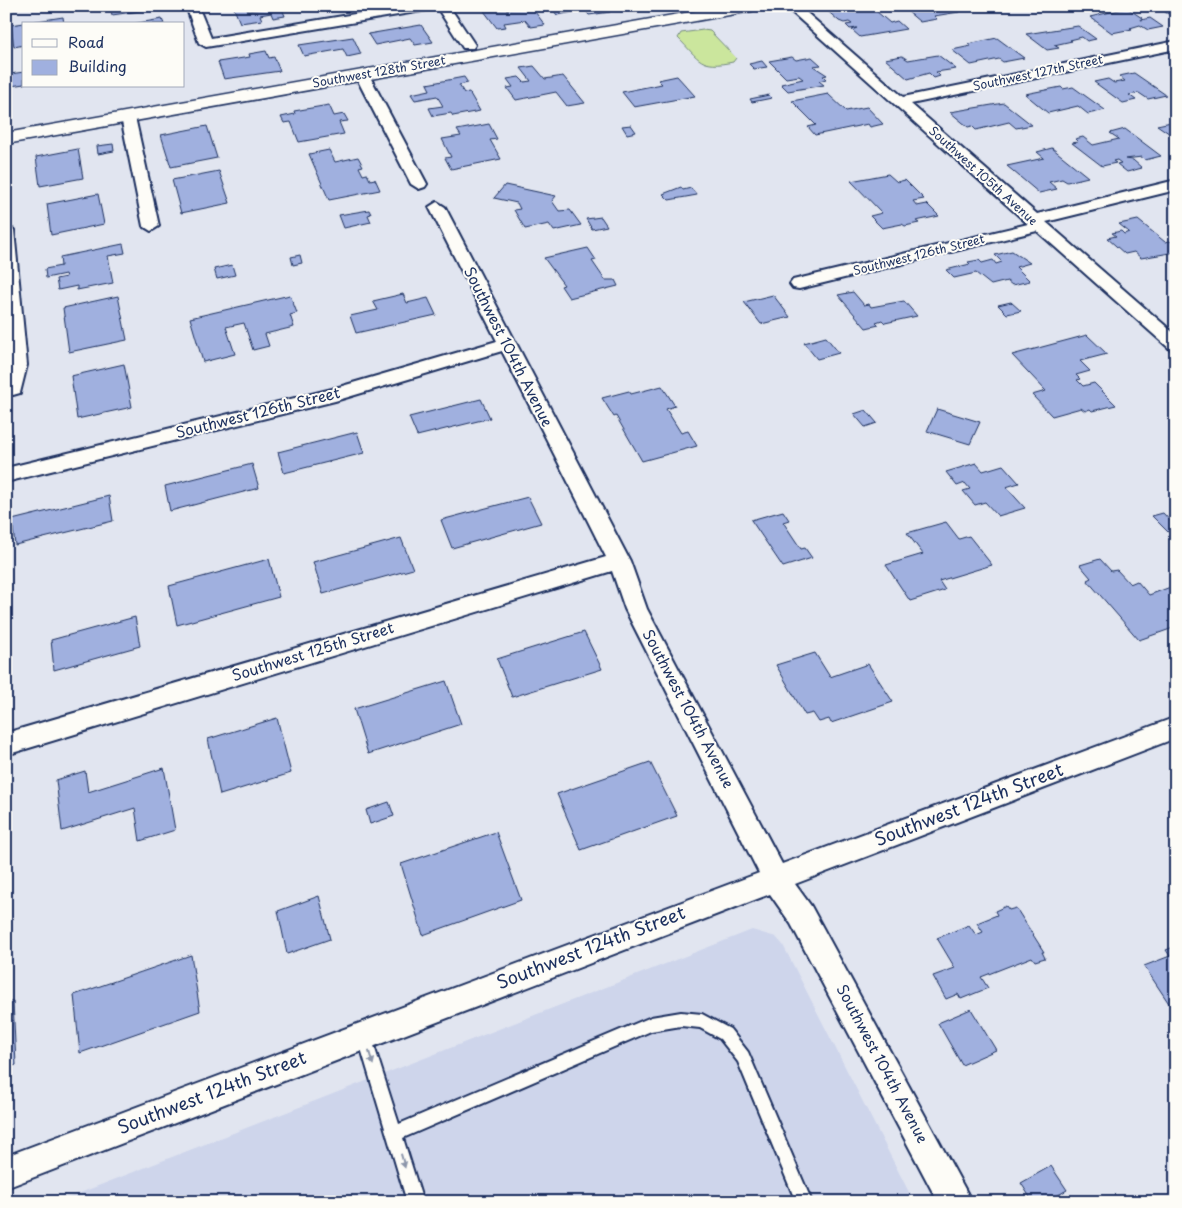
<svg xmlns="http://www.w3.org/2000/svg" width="1182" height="1208" viewBox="0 0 1182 1208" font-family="'Playpen Sans',sans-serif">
<rect width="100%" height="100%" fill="#e1e5f0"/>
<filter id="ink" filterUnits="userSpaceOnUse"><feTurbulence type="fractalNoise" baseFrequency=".02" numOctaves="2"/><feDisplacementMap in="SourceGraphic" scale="10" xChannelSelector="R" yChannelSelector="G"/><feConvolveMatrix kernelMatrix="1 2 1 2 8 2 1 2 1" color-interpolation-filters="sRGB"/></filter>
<g filter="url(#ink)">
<path fill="#ced5eb" d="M 752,930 L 776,937 L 783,945 L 914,1202 L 57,1202 Z"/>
<path fill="#cbe69d" stroke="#738a7e" d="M 703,30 L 710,31 L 736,58 L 733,62 C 700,69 700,60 678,38 L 681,33 Z"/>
<path fill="#a0b0df" stroke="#1b2f5e" d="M 110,6 L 160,6 L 161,8 L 112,15 Z
M 233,6 L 245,6 L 248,11 L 281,6 L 285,16 L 273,18 L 271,13 L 260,15 L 262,20 L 240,23 Z
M 550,6 L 605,6 L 610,12 L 589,15 L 585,10 L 557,15 Z
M 841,6 L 846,10 L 880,6 L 885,10 L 876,11 L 890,23 L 897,21 L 906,29 L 860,37 L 852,30 L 857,28 L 850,29 L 846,25 L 852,24 L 849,22 L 844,23 L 839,21 L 823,7 Z
M 901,6 L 952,6 L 959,12 L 934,16 L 937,19 L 920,22 Z
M 1156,6 L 1176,6 L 1176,19 Z
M 532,8 L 545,25 L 531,27 L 525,20 L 504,23 L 506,27 L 497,28 L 484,11 Z
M 1127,8 L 1142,18 L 1141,20 L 1150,18 L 1163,27 L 1148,30 L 1140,25 L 1130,28 L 1132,29 L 1112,33 L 1090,17 Z
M 63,17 L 64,24 L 24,24 L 24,45 L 14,47 L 11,25 Z
M 162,19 L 164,24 L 132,24 Z
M 421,25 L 433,42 L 415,45 L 410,38 L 375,45 L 368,34 Z
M 1078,26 L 1096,39 L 1087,41 L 1082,37 L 1070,40 L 1072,41 L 1054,45 L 1059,48 L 1047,50 L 1026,34 Z
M 353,37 L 361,54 L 347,57 L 343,49 L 304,56 L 299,45 Z
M 997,38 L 1024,58 L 1003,62 L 999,59 L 971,65 L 952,50 L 971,46 L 968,44 Z
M 266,51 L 269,58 L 274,57 L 280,71 L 224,79 L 218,62 L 250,57 L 249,54 Z
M 938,55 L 956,69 L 936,72 L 940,76 L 934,78 L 929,73 L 908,79 L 885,59 L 902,56 L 908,60 Z
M 792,57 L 796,60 L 812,57 L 821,65 L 813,66 L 827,75 L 823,76 L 826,79 L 819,81 L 824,85 L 788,91 L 781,84 L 803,79 L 799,76 L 786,78 L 769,61 Z
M 762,61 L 767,67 L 754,69 L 749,64 Z
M 534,66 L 545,79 L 563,76 L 585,103 L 567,106 L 556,92 L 516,100 L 507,88 L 513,87 L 507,79 L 519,77 L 524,82 L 531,81 L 521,68 Z
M 24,72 L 24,84 L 11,86 L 10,74 Z
M 1134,73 L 1166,95 L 1148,99 L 1139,93 L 1129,95 L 1136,100 L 1123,103 L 1094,82 L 1108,79 L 1114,83 L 1125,81 L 1119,76 Z
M 677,76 L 695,96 L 634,107 L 622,92 L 662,84 L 658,80 Z
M 464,77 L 468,83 L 459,85 L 464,93 L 469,92 L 480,111 L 453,116 L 451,113 L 433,116 L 429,108 L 443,106 L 437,96 L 415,100 L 411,94 L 430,90 L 427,84 Z
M 1061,87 L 1063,89 L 1073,87 L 1105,110 L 1088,114 L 1078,106 L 1048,113 L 1025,94 Z
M 828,94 L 846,111 L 867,107 L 883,124 L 870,127 L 868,124 L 815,135 L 808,127 L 816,125 L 792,101 Z
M 769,95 L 772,98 L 752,102 L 750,99 Z
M 1004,103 L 1032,125 L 1016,128 L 1009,122 L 976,130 L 972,126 L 968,127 L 950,112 Z
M 329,105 L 334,116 L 344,114 L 348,121 L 339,122 L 344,134 L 299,142 L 291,122 L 284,123 L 281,117 L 295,114 L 294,111 Z
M 1176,121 L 1176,138 L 1157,125 Z
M 489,124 L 497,139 L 490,140 L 501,159 L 451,169 L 445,158 L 451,157 L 442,139 L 461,136 L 457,130 Z
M 631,125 L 636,132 L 627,134 L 622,126 Z
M 207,126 L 217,158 L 171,167 L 161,135 Z
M 1125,129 L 1161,156 L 1145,160 L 1142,157 L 1125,159 L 1133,160 L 1142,168 L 1127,172 L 1117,164 L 1121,163 L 1117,160 L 1113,161 L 1116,163 L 1102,166 L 1072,143 L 1078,142 L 1075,139 L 1083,137 L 1093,145 L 1119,139 L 1110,133 Z
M 113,144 L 114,151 L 98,154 L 97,146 Z
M 1052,148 L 1088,177 L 1067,182 L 1062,179 L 1049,182 L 1057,189 L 1039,193 L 1007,166 L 1044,158 L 1037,152 Z
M 78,149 L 83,178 L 40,186 L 36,157 Z
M 329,150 L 335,162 L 358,157 L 363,166 L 359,167 L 363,175 L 367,174 L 370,180 L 375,179 L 380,190 L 329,200 L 309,154 Z
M 219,171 L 230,203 L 181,213 L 172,180 Z
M 888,174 L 897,182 L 905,180 L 924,199 L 913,201 L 917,206 L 927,204 L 939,216 L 916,221 L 919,223 L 905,226 L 902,224 L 882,228 L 870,216 L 882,213 L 851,181 Z
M 505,185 L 556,196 L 552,201 L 559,211 L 570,210 L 581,225 L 554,231 L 549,224 L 525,229 L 514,210 L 520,209 L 517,203 L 494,198 Z
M 681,187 L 683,190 L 691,188 L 697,195 L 669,200 L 663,194 Z
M 98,194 L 104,224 L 51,235 L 47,204 Z
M 369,210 L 371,214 L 368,215 L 371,222 L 344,228 L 339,215 Z
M 601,217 L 607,226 L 592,229 L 586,219 Z
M 1138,220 L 1165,242 L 1170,241 L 1176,246 L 1176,252 L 1141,258 L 1134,252 L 1125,254 L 1107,238 L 1116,236 L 1112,233 L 1121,231 L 1124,234 L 1129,232 L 1119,224 Z
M 123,244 L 125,253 L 108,256 L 113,283 L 77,290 L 77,286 L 58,290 L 56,279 L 66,277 L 65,274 L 46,278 L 45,269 L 61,266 L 60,257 Z
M 588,248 L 596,260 L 592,261 L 605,280 L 615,280 L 618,286 L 569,298 L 561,286 L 564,285 L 544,258 Z
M 1012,251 L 1030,263 L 1016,267 L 1030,281 L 1012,285 L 1007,281 L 991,285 L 976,273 L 954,278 L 946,270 L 970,264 L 968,262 L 979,260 L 982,263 L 993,260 L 996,264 L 1002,262 L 995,255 Z
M 300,255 L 302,263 L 293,265 L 291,257 Z
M 232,265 L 235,275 L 217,279 L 214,269 Z
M 853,292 L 864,305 L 869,304 L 871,307 L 904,301 L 917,316 L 885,323 L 882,320 L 876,322 L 879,325 L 866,328 L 838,295 Z
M 403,294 L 407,303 L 428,298 L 436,315 L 356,333 L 350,316 L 378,310 L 373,301 Z
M 290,295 L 297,313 L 290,315 L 294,327 L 265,334 L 269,346 L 253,350 L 244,323 L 226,327 L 235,354 L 203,362 L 190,318 Z
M 773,295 L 790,317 L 761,324 L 744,302 Z
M 118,296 L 127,340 L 69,352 L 63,308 Z
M 1011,302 L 1021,311 L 1007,314 L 998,305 Z
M 1087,335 L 1107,354 L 1080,361 L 1090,371 L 1076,375 L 1080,379 L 1077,380 L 1083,386 L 1094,383 L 1116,405 L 1092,411 L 1090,409 L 1085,411 L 1081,408 L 1052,416 L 1032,395 L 1046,391 L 1012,355 Z
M 826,337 L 839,353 L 817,359 L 804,343 Z
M 124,364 L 132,407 L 77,419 L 71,376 Z
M 662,386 L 675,406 L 666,409 L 681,433 L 688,431 L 697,446 L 642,461 L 616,416 L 614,417 L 602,398 L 629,391 L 631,394 Z
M 481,399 L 490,418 L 417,436 L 409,417 Z
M 937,409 L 980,422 L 970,444 L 927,431 Z
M 866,410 L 877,423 L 865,427 L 854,414 Z
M 357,432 L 364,453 L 284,473 L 278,452 Z
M 976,463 L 983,471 L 1003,465 L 1019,483 L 1006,487 L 1025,508 L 998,516 L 985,502 L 975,505 L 963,491 L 970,489 L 965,483 L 957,486 L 946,472 Z
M 252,464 L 259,488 L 170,511 L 165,486 Z
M 109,496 L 113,521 L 15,545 L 12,520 Z
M 528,497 L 541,523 L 452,548 L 441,520 Z
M 783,511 L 789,520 L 783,522 L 801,549 L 805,548 L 812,558 L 783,567 L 751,520 Z
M 1163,513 L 1176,527 L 1176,529 L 1168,532 L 1152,516 Z
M 946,522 L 959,539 L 969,536 L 992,565 L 939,581 L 945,590 L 910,601 L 886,565 L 923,554 L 907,533 Z
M 401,538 L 413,569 L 323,594 L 313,562 Z
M 269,559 L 279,597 L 177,625 L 169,586 Z
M 1100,559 L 1111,571 L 1117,570 L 1130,584 L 1137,581 L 1149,595 L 1176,585 L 1176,627 L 1139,640 L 1087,580 L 1091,578 L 1080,565 Z
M 135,617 L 140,646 L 54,670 L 51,640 Z
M 584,632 L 602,669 L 512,697 L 497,659 Z
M 815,653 L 830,677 L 868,664 L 893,702 L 831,723 L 829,719 L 819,722 L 813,713 L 805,715 L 776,665 Z
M 446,681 L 461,724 L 368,754 L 354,709 Z
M 277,718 L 291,773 L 220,795 L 208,739 Z
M 650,762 L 677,816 L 581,850 L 557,794 Z
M 164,768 L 175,830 L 140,841 L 135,808 L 62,831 L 56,780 L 85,771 L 88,792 Z
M 389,802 L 394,816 L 370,824 L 366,810 Z
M 496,832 L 521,900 L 423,935 L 401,864 Z
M 319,896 L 330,939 L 287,954 L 278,911 Z
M 1006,906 L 1009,910 L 1016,908 L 1044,952 L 1042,952 L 1045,958 L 1035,961 L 1032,957 L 981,977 L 988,988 L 961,999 L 958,994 L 946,999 L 933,976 L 955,968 L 937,938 L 969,925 L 976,935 L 983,932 L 977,923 L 997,915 L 995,911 Z
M 1176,946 L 1176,1002 L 1170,1005 L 1144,966 L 1170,956 L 1166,950 Z
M 191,955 L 200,1011 L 80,1053 L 74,995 Z
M 13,1001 L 16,1065 L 6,1069 L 6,1003 Z
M 971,1009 L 996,1050 L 962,1065 L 938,1023 Z
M 1051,1166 L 1067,1190 L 1046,1202 L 1033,1202 L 1021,1183 Z"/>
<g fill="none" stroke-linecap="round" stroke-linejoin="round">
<g stroke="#1b2f5e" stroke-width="4">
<path id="lane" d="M 681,1012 L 702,1014 L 730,1029 L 748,1052 L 812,1202 L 796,1202 L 738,1062 L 720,1039 L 700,1028 L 681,1026 L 651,1031 L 403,1138 L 423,1202 L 407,1202 L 357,1035 L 359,1030 L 364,1028 L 369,1030 L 399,1124 L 651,1017 Z"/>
</g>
<g stroke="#1b2f5e" stroke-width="4">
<path id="street" d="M 186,6 L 198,6 L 211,38 L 403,6 L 434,6 L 428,10 L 206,47 L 199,43 Z
M 436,6 L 449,6 L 475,45 L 473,48 L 463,48 Z
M 785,6 L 799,6 L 903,97 L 1176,41 L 1176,49 L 911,104 L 1037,214 L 1176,180 L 1176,190 L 1046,222 L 1176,335 L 1176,351 L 1170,349 L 1037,231 L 799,289 L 793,288 L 790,284 L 793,280 L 1028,224 Z
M 362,71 L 369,75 L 427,184 L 425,187 L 419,189 L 411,184 L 355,75 Z
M 128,113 L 135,117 L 159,226 L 151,231 L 143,226 L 121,117 Z
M 437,202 L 445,207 L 630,561 L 647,609 L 782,864 L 1176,717 L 1176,738 L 795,884 L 811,906 L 972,1202 L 938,1202 L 791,924 L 770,894 L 6,1188 L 6,1156 L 759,873 L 625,609 L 612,571 L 6,755 L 6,733 L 606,557 L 502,351 L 335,401 L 6,482 L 6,468 L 332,389 L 497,341 L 429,207 Z
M 6,225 L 14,230 L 27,365 L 20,393 L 13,395 L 6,393 L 9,365 L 6,335 Z"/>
</g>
<g stroke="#1b2f5e" stroke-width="3">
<path id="secondary" d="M 724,6 L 760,6 L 752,11 L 6,144 L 6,133 Z"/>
</g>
<use href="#lane" fill="#fdfcf7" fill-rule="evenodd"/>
<use href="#street" fill="#fdfcf7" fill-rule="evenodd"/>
<use href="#secondary" fill="#fdfcf7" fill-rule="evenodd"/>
</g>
<defs><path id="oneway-solid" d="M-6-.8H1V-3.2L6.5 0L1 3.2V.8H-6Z" transform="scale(1.25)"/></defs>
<g fill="#8c96aa">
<use href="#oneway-solid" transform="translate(371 1058) rotate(73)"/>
<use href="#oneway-solid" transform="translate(403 1161) rotate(74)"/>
</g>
</g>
<g text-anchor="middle" stroke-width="4" stroke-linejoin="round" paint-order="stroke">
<g font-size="12" fill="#1b2f5e" stroke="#fdfcf7">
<text transform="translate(379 72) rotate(-10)" y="4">Southwest 128th Street</text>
<text transform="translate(1038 73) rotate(-12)" y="4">Southwest 127th Street</text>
<text transform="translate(983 176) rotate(42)" y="4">Southwest 105th Avenue</text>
<text transform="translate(919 255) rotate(-14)" y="4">Southwest 126th Street</text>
</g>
<g font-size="15" fill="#1b2f5e" stroke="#fdfcf7">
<text transform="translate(508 347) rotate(63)" y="5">Southwest 104th Avenue</text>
<text transform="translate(258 413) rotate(-14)" y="5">Southwest 126th Street</text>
<text transform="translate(313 652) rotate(-17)" y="5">Southwest 125th Street</text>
<text transform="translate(688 709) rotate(62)" y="5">Southwest 104th Avenue</text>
<text transform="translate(882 1064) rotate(62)" y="5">Southwest 104th Avenue</text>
</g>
<g font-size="18" fill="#1b2f5e" stroke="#fdfcf7">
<text transform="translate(969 805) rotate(-21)" y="6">Southwest 124th Street</text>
<text transform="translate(591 948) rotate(-21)" y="6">Southwest 124th Street</text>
<text transform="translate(212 1093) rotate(-21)" y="6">Southwest 124th Street</text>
</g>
</g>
<rect width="1182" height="1208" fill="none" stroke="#fdfcf7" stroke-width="25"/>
<rect x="12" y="12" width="1157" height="1183" fill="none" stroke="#1b2f5e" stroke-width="2" filter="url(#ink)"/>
<rect x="22" y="22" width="162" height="65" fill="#fdfcf7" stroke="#a3aaba"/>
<rect x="32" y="39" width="25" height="8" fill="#fdfcf7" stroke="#a3aaba"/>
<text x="68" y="48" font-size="15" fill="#1b2f5e">Road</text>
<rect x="32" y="60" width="25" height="15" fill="#a0b0df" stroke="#a3aaba"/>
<text x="68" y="72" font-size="15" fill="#1b2f5e">Building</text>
</svg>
